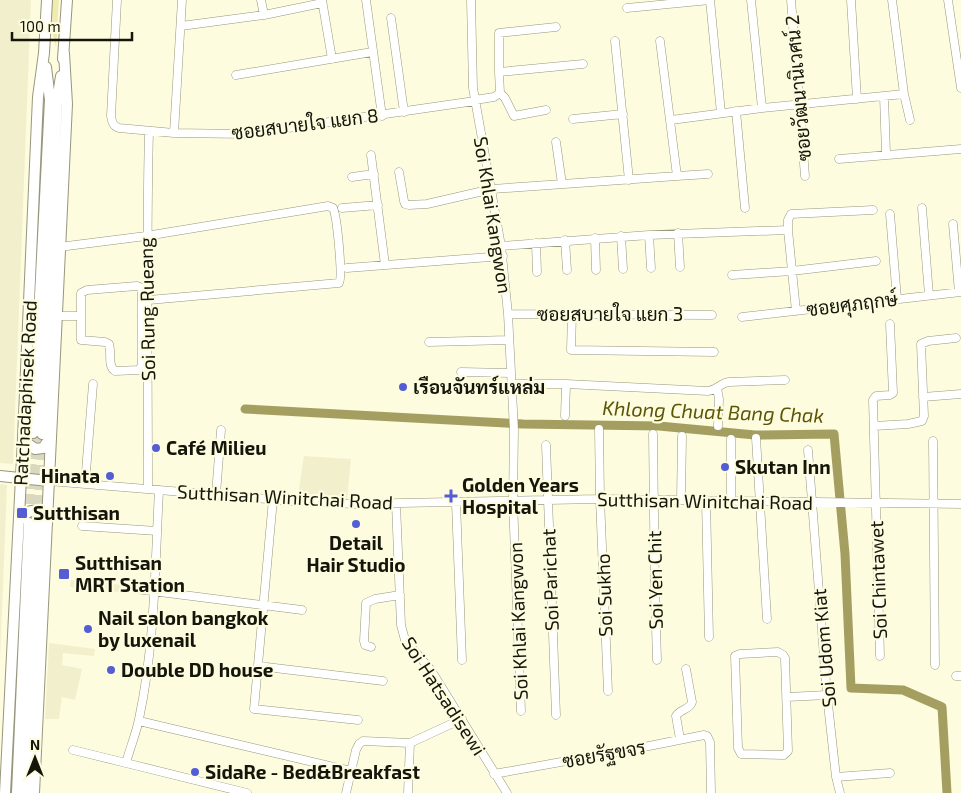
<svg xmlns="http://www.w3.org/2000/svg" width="961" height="793" viewBox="0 0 961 793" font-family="'Exo 2',Sarabun,sans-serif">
<rect width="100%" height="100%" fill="#fdfcdf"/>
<path fill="#f2efcc" d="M 0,0 L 31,0 L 13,464 L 0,463 Z
M 304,456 L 351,459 L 347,499 L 298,495 Z
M 0,484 L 7,485 L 0,662 Z
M 71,580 L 136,586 L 135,591 L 129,591 L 128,593 L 70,587 Z
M 49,643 L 95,649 L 94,656 L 63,653 L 62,665 L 82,669 L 75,700 L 62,697 L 59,719 L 45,719 Z"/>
<path fill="#f0ecb1" d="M 50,0 L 59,0 L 56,48 L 49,17 Z"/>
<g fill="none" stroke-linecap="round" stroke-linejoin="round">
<path stroke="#a49f61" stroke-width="9" d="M 245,409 L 523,424 L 659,426 L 755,435 L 834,434 L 845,554 L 851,688 L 903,690 L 942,707 L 947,793"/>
<path stroke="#dad9bf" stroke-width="10" stroke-dasharray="10 5" stroke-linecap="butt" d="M 29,519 L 33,433
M 38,520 L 42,434"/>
<g stroke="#98967d" stroke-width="9">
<path id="minor" d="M 117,0 L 111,116 C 112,122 113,126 119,128 L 174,133 L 246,134 L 475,101
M 261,0 L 264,15
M 322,0 L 332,59
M 366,0 L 382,116
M 471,0 L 473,88 L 501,246 L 508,314 L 514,430 L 513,501 L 521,711
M 710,0 L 721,113
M 751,0 L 762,108
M 791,0 L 805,176
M 851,0 L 857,99
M 892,0 L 904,94 L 910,120
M 948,0 L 961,88
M 627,8 L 710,0
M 391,18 L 404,112
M 181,26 L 264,15 L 322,3
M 615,41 L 629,180
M 499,72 L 499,33 L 556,27
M 236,75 L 372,52
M 500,93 L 505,98 L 514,116 L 546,110
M 884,96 L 886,154
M 475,100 L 494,97 L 500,93 L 499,72 L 583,64
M 736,111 L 745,208
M 573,119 L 623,114
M 671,120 L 762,108 L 904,94
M 174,133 L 182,0
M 556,142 L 562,184
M 371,155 L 385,265
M 839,159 L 961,149
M 399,172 L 404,201 L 405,204 L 409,205 L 427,204 L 492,189 L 677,176 L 660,41
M 677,176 L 708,174
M 352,177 L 374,174
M 342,208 L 378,205
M 922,208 L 929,295
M 890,214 L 897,299
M 953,224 L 959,292
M 678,233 L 680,267
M 649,235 L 651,268
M 621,236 L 623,269
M 595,238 L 596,270
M 565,240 L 567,270
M 536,243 L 537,272
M 501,246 L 649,235 L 788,230
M 59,247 L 146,236 L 328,206 L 333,208 C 337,216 343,277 339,283 L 149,300
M 347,268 L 503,256
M 732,275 L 792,271 L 876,261
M 137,286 L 142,288 L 142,365 L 139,370 L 115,371 C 107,366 112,353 109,344 L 105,342 L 81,340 L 81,293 L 87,290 Z
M 796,311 L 788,230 L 788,220 L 791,214 L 873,210
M 508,314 L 712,315
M 572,314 L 571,350 L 714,352
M 56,316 L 80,316
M 742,317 L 961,292
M 429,342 L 509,340
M 461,372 L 510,373
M 511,384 L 566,384 L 565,416
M 566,384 L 708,391 C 718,390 720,383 729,382 L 785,380
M 717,388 L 719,399 L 718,426
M 923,397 L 961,394
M 874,426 L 908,424 L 922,421 L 924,416 L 921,344 L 928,341 L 956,338
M 599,429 L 600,499 L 608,691
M 653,434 L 655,594 L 657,660
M 756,438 L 767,619
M 731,439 L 731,501
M 933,441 L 935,665
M 546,445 L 556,715
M 808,450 L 827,695 L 836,777 L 840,793
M 49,481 L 292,501 L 354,504 L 600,499 L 961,504
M 85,484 L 93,384
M 148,488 C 148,369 146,250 149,131
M 159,490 C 155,566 155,644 139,719 C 136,734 130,748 126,763 L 247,793
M 216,494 L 221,430
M 273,499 L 254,709 L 358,720
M 681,500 L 682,436
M 706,500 L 709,637
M 456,503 L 462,660
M 396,504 L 401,625 L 405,640 L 431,670 L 507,793
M 82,526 L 157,531
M 136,589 L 302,610
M 371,647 L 365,645 L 364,641 L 366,603 L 375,599 L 400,595
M 778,652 L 783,655 L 785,658 L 788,751 L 784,755 L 741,754 L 738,748 L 735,656 L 740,654 Z
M 880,656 L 873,400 L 876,396 L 890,395 L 893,393 L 890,324
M 258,666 L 383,681
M 956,676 L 961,676
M 787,697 L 827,695
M 139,721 L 351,771
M 680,739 L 676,716 C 680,709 690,710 692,702 L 686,669
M 73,750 L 126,763
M 494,774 L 634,749 L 704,735 L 707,736 L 710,742 L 711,793
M 836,777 L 890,773
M 346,793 L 356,750 L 359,744 L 363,741 L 410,743 L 462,719
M 408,793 L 410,743"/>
</g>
<g stroke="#98967d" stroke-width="12">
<path id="major" d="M 63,59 L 67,0
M 33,433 L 50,100 L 46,67
M 42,434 L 57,101 L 61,76
M 23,438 L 27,443 L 35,449 L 43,448 L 51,437
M 0,476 L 49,481
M 19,521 C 31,506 38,508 47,524
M 5,793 L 23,438 L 38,97 L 44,53 L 47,0
M 17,793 L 29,523
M 25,793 L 38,524
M 34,793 L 67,104 L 64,53"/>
</g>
<use href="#minor" stroke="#fff" stroke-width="8"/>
<use href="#major" stroke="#fff" stroke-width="10"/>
</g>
<g fill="#545dd3" stroke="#fdfcdf" stroke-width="2">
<circle cx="403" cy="387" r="5"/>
<circle cx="156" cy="448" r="5"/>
<circle cx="725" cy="467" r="5"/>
<circle cx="110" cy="476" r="5"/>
<path d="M448.5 488.5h5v5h5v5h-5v5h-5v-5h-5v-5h5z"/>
<rect x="16" y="507" width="12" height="12" rx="2.5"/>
<circle cx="356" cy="524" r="5"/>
<rect x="58" y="568" width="12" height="12" rx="2.5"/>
<circle cx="88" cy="629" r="5"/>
<circle cx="111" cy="670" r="5"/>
<circle cx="195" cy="772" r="5"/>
</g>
<g text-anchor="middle" stroke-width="4.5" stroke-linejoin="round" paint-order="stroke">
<g font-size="19" fill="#15150b" stroke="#fdfcdf">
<text transform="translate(798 88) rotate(-95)" y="7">ซอยวัฒนานิเวศน์ 2</text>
<text transform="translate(305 124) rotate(-7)" y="7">ซอยสบายใจ แยก 8</text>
<text transform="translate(493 215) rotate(81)" y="7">Soi Khlai Kangwon</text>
<text transform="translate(852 304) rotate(-7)" y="7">ซอยศุภฤกษ์</text>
<text transform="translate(147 309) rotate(-91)" y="7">Soi Rung Rueang</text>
<text x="610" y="321">ซอยสบายใจ แยก 3</text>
<text transform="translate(25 393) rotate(-87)" y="7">Ratchadaphisek Road</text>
<text transform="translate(285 497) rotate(3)" y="7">Sutthisan Winitchai Road</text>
<text transform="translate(705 501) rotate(1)" y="7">Sutthisan Winitchai Road</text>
<text transform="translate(550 580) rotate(-92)" y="7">Soi Parichat</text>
<text transform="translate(655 580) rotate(-91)" y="7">Soi Yen Chit</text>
<text transform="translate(878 580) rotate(-92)" y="7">Soi Chintawet</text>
<text transform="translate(604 595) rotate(-92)" y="7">Soi Sukho</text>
<text transform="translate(518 621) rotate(-92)" y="7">Soi Khlai Kangwon</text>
<text transform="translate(824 648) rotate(-95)" y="7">Soi Udom Kiat</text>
<text transform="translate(444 696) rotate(57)" y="7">Soi Hatsadisewi</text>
<text transform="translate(604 754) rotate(-10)" y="7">ซอยรัฐขจร</text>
</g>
<g font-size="19" font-weight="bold" fill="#15150b" stroke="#fdfcdf" text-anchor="start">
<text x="413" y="394">เรือนจันทร์แหล่ม</text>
<text x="166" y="455">Café Milieu</text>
<text x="735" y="474">Skutan Inn</text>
<text x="100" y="483" text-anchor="end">Hinata</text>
<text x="462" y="492">Golden Years<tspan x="462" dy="22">Hospital</tspan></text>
<text x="33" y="520">Sutthisan</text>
<text x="356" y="550" text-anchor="middle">Detail<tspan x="356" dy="22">Hair Studio</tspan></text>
<text x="75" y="570">Sutthisan<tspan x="75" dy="22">MRT Station</tspan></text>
<text x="98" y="625">Nail salon bangkok<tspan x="98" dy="22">by luxenail</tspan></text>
<text x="121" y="677">Double DD house</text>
<text x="205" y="779">SidaRe - Bed&amp;Breakfast</text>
</g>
<g font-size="20" font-style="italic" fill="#5b5507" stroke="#fdfcdf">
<text transform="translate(713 412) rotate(2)" y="7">Khlong Chuat Bang Chak</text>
</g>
</g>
<g transform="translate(35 758)" stroke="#fdfcdf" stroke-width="4" paint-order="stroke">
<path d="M0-4L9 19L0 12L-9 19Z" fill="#15150b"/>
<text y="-8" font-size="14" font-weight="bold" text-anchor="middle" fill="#15150b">N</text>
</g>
<path d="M12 32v8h120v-8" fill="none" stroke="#15150b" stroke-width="2.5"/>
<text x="20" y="32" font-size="15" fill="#15150b" stroke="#fdfcdf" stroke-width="4" paint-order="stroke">100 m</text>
</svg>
